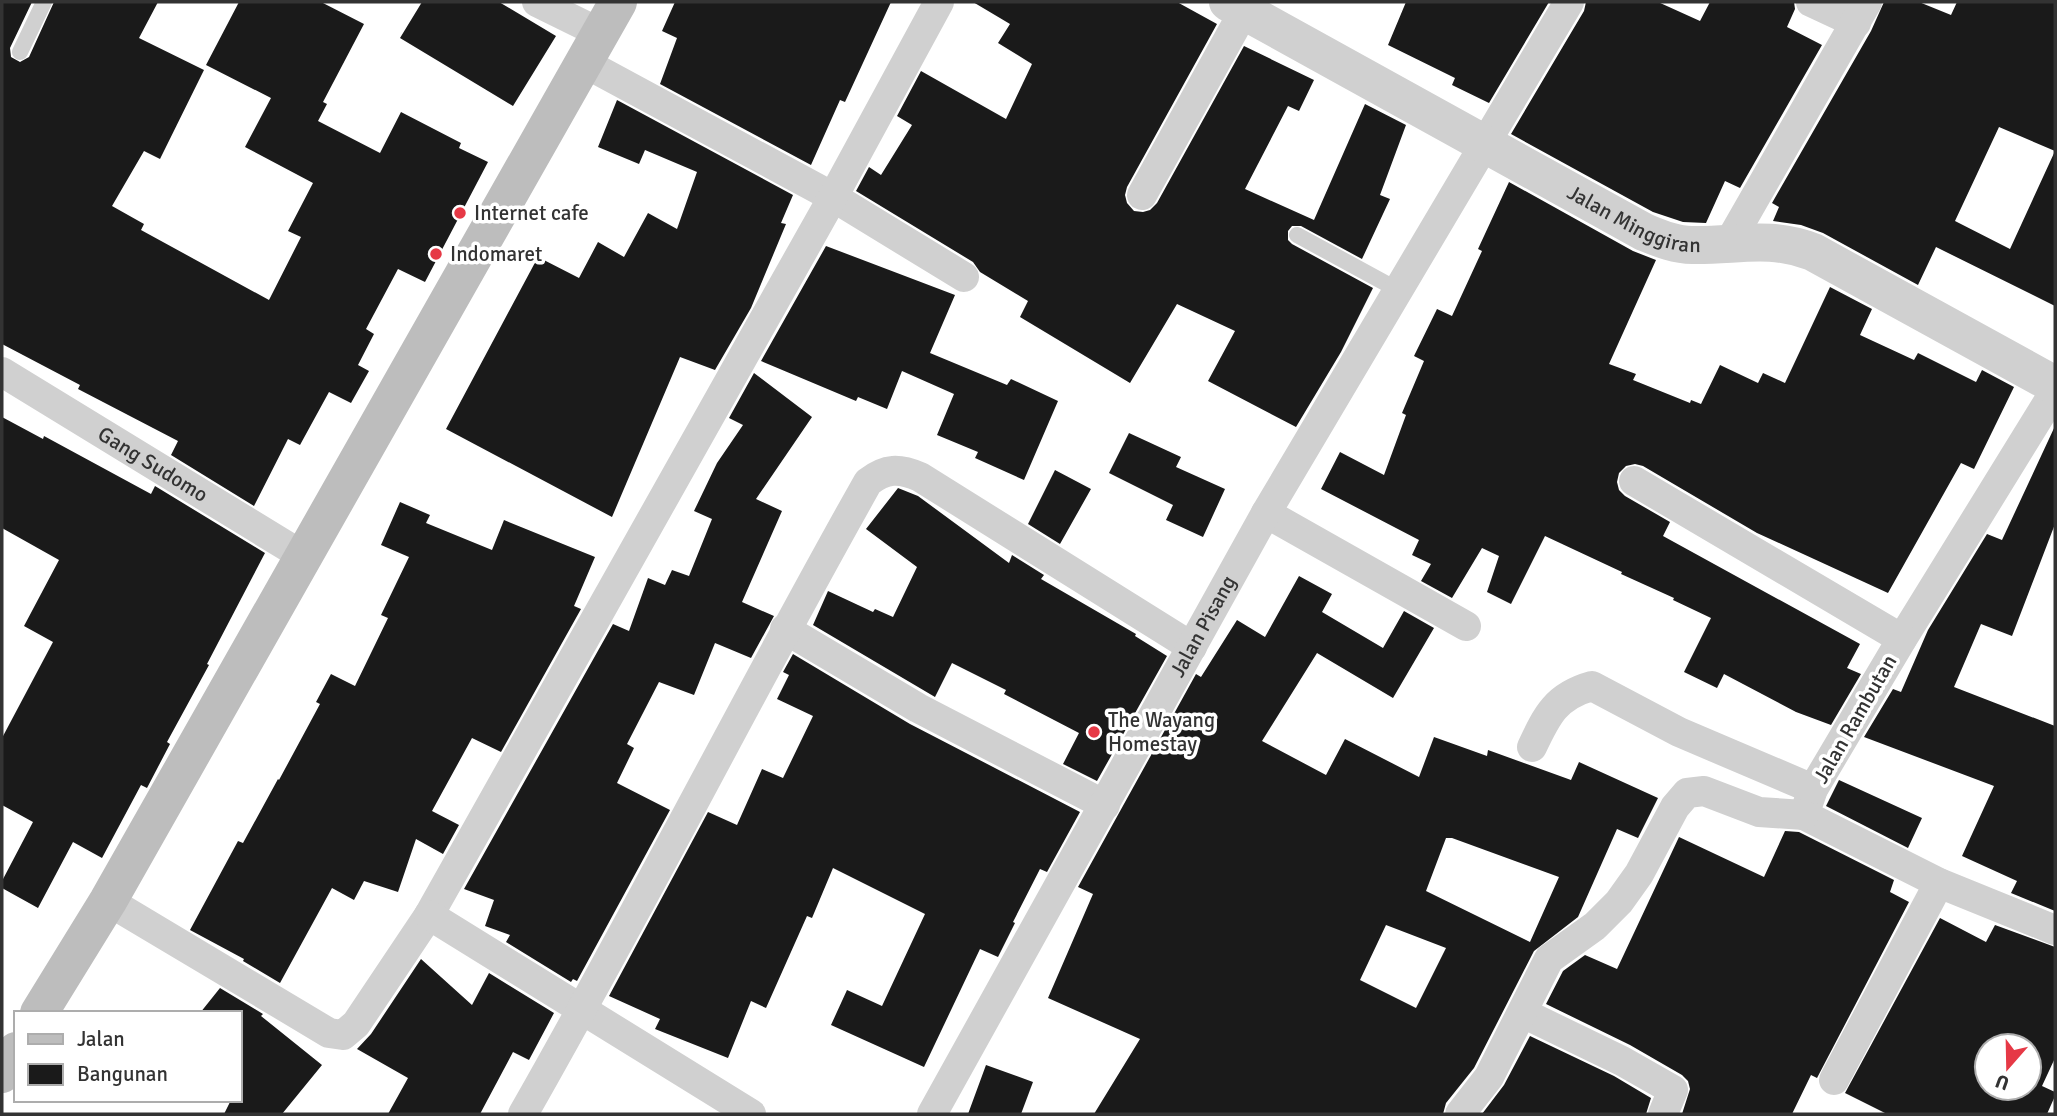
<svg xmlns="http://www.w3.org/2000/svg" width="2057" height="1116" viewBox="0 0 2057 1116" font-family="Signika,sans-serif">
<rect width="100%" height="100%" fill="#fff"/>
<path fill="#1a1a1a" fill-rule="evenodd" d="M 2,2 L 32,2 L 10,48 L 11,57 L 20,62 L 29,57 L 54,2 L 158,2 L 139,38 L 204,70 L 160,159 L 144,151 L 112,206 L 144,224 L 141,230 L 269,300 L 301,237 L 288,231 L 313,183 L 245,147 L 271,98 L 206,65 L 239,2 L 321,2 L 364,24 L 323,102 L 327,104 L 318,121 L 380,153 L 401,112 L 461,143 L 459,148 L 488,162 L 425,282 L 398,269 L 366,329 L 374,334 L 358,365 L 369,371 L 351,403 L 329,392 L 300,445 L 288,439 L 254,506 L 171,455 L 178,441 L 78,389 L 80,385 L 2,344 Z
M 422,2 L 499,2 L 556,36 L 513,106 L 400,38 Z
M 675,2 L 891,2 L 845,102 L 840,100 L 811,165 L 660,84 L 677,38 L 662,31 Z
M 973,2 L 1177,2 L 1217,24 L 1127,187 L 1125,195 L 1127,203 L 1134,211 L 1143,212 L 1150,210 L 1157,203 L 1244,46 L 1314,80 L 1299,111 L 1288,106 L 1245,189 L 1314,220 L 1365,104 L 1406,125 L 1380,195 L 1390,199 L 1362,259 L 1301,226 L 1292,226 L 1288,231 L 1288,240 L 1292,244 L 1373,288 L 1341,352 L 1296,427 L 1208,381 L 1235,331 L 1177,304 L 1130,383 L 1020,317 L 1028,301 L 980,272 L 973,262 L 856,191 L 869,167 L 881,175 L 912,125 L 897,116 L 921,71 L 1006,119 L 1032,64 L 998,43 L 1010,24 Z
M 1406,2 L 1549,2 L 1489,103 L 1452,85 L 1455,78 L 1388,45 Z
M 1586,2 L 1658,2 L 1700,21 L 1710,2 L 1794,2 L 1795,9 L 1787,27 L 1822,45 L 1740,188 L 1725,181 L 1706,223 L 1683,222 L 1653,212 L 1511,134 L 1584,11 Z
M 1884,2 L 1919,2 L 1951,15 L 1957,2 L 2055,2 L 2055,306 L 1936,247 L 1918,285 L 1823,233 L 1801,225 L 1773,221 L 1779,207 L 1772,203 L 1871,31 ZM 1999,127 L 2055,151 L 2010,249 L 1955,221 Z
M 617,100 L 793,195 L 781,223 L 786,224 L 751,308 L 715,370 L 680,357 L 612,517 L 446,429 L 538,257 L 579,278 L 598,242 L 624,257 L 648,213 L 677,229 L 697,172 L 645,150 L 639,164 L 598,147 Z
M 1509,182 L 1633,251 L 1656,260 L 1609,364 L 1636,374 L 1633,380 L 1690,403 L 1691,400 L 1701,404 L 1720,365 L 1758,383 L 1763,373 L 1785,383 L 1830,287 L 1872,309 L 1860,335 L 1914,360 L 1918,353 L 1976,382 L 1982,370 L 2014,387 L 1974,469 L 1961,463 L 1888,593 L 1757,533 L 1643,466 L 1635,464 L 1626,466 L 1619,473 L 1617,482 L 1619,490 L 1625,496 L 1670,522 L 1663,536 L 1860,644 L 1847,668 L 1861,674 L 1831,725 L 1796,712 L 1724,674 L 1717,688 L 1684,672 L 1711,618 L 1673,600 L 1674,598 L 1621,574 L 1622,572 L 1545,536 L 1511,604 L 1487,592 L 1499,556 L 1482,548 L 1452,598 L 1421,581 L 1431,564 L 1412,555 L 1419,540 L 1321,489 L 1340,452 L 1384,475 L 1406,415 L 1402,413 L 1424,361 L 1414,356 L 1437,309 L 1452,316 L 1482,251 L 1478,249 Z
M 826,246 L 955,295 L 930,353 L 1007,385 L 1011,379 L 1058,401 L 1024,480 L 975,458 L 978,452 L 937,435 L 954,394 L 902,371 L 887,409 L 858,397 L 856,401 L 761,361 Z
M 754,373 L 812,417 L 756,499 L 782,511 L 742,602 L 774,616 L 751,658 L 715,643 L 694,695 L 659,682 L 627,744 L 634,748 L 617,783 L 670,810 L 577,981 L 573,979 L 571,982 L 506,942 L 510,935 L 485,926 L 494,900 L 464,889 L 613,624 L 629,631 L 648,578 L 665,585 L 672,570 L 689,576 L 712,519 L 694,511 L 717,463 L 743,425 L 729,418 Z
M 2,417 L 43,439 L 44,436 L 151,494 L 155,486 L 265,553 L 207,664 L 209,665 L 167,742 L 170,744 L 147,788 L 141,785 L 102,858 L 73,842 L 38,908 L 2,888 L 2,881 L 33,822 L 2,805 L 2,738 L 53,642 L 24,626 L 59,560 L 2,528 Z
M 2055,426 L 2055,524 L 2012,636 L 1981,624 L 1954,687 L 2055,726 L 2055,911 L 2011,893 L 2017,881 L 1962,856 L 1994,786 L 1864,737 L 1893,689 L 1901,692 L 1928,630 L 1987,534 L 2002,540 Z
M 1129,433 L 1181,457 L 1176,467 L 1225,489 L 1203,537 L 1166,520 L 1173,505 L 1109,473 Z
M 1055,470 L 1091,489 L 1060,544 L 1028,524 Z
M 898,488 L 918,496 L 1009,563 L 1012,555 L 1044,575 L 1041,579 L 1136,634 L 1135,636 L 1167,656 L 1097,781 L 1063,764 L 1079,733 L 1004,694 L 1006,690 L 952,663 L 935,697 L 813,625 L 828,591 L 873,612 L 875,609 L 893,617 L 917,567 L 866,529 Z
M 400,502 L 430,515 L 426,523 L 492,550 L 504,520 L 595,557 L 574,606 L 581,609 L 501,752 L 472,738 L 432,811 L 459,825 L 443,854 L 416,839 L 398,892 L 364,881 L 354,900 L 332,888 L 280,983 L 243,961 L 244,959 L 190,930 L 238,841 L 243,843 L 278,779 L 279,780 L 320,704 L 316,702 L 331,674 L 355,686 L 388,618 L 381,615 L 409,557 L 381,545 Z
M 1299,576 L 1332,594 L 1322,612 L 1383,648 L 1404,611 L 1434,628 L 1393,698 L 1317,653 L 1262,741 L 1326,775 L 1345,739 L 1419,777 L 1434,737 L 1487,756 L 1488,750 L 1571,780 L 1579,762 L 1658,798 L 1638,838 L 1617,829 L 1578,917 L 1534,951 L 1474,1068 L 1446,1103 L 1443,1114 L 1094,1114 L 1140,1039 L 1048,998 L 1093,894 L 1078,887 L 1196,674 L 1201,677 L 1237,620 L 1265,637 ZM 1446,838 L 1452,838 L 1559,877 L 1530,942 L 1426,891 ZM 1386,925 L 1446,948 L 1416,1008 L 1360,980 Z
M 793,654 L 910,724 L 1080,812 L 1047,872 L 1040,869 L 1013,922 L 1015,923 L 998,957 L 980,949 L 924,1067 L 831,1025 L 847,990 L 882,1006 L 925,914 L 833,868 L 812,918 L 807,916 L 766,1008 L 751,1001 L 728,1058 L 655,1029 L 660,1019 L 609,996 L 708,812 L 737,825 L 762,769 L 783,778 L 813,716 L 777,699 L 789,675 L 783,672 Z
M 1839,780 L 1922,818 L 1908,848 L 1826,806 Z
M 1785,831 L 1799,832 L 1894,880 L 1890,892 L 1909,902 L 1817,1078 L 1811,1075 L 1792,1114 L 1682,1114 L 1690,1089 L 1688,1081 L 1682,1075 L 1630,1045 L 1546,1004 L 1563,971 L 1585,955 L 1617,969 L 1679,837 L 1764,877 Z
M 1940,918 L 1986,942 L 1995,925 L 2055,947 L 2055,1058 L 2042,1086 L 2055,1092 L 2055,1096 L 2047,1114 L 1887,1114 L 1845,1093 ZM 1987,1046 L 2029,1046 L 2029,1088 L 1987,1088 Z
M 421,959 L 472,1005 L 489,973 L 554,1013 L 529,1060 L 513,1052 L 480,1114 L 388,1114 L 408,1078 L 357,1049 L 371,1034 Z
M 220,988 L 263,1014 L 261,1016 L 322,1065 L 282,1114 L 224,1114 L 231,1100 L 240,1100 L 240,1013 L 200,1013 Z
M 1530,1036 L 1614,1076 L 1651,1098 L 1646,1114 L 1482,1114 L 1504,1085 Z
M 986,1065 L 1033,1082 L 1021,1114 L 968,1114 Z"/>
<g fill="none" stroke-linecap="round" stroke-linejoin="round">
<path stroke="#d0d0d0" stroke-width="16" d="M 20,52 L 44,2
M 1297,235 L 1398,290"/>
<g stroke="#d0d0d0" stroke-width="30">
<path d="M 537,2 L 600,33"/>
<path d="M 1811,2 L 1856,23"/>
<path d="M 583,62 L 833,197 L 964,277"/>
<path d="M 1142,195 L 1244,11"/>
<path d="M 1729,243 L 1867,2"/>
<path id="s1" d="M 2,372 L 303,556"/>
<path d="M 2055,391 L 1902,639 L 1813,789 L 1804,815 L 1939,883 L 2055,930"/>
<path d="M 1634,481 L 1902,639"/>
<path d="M 1266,513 L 1466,626"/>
<path d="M 785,629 L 918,708 L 1105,805"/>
<path d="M 1532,747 C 1547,715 1556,696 1592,686 L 1679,732 L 1813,789"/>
<path d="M 108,901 L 329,1033 L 343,1035 L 356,1024 L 429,915 L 833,197 L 939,2"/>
<path d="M 429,915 L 751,1114"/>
<path d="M 1523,1013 L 1622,1061 L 1673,1090 L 1663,1114"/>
<path d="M 1834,1080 L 1939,883"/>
<path d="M 523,1114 C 642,906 750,691 868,482 C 886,468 899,468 920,477 L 1192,647"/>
<path id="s2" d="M 932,1114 L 1266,513 L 1569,2"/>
<path d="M 1460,1114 L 1489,1077 L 1549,959 L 1595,926 L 1619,902 L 1639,874 L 1675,807 L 1687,793 L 1704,791 L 1759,812 L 1804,815"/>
</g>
<path stroke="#d0d0d0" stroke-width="38" id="s3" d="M 1228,2 L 1644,232 C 1659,238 1675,245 1692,245 C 1737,246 1768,235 1813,252 L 2055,385"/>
<path stroke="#bdbdbd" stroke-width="38" d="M 39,1013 L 108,901 L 618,2
M 2,1074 L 16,1051"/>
</g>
<g fill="#e63946" stroke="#fff" stroke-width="2.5">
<circle cx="460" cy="213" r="7"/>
<circle cx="436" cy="254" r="7"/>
<circle cx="1094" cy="732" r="7"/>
</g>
<g text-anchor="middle" stroke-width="7" stroke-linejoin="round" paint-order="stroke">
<g font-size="21" fill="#333" stroke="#fff" text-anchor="start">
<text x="474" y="220">Internet cafe</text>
<text x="450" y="261">Indomaret</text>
<text x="1108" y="727">The Wayang<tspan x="1108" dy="24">Homestay</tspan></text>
</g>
<g font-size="21" fill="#333" stroke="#fff">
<text dy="7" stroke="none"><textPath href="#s3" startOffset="462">Jalan Minggiran</textPath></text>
<text dy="7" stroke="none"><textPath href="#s1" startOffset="177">Gang Sudomo</textPath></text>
<text dy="7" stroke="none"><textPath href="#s2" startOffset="558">Jalan Pisang</textPath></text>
<text transform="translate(1855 719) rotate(-60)" y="7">Jalan Rambutan</text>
</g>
</g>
<rect width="2057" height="1116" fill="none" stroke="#333333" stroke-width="7"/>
<rect x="14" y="1011" width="228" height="91" fill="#ffffff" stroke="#adadad" stroke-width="2"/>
<rect x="28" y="1034" width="35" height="10" fill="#bdbdbd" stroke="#adadad" stroke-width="2"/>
<text x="77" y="1046" font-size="21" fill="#333333">Jalan</text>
<rect x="28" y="1064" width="35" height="21" fill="#1a1a1a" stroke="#adadad" stroke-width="2"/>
<text x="77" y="1081" font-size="21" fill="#333333">Bangunan</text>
<g transform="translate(2008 1067) rotate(200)"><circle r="33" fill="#ffffff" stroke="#adadad" stroke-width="2"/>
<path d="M0-5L12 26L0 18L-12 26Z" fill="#e63946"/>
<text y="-10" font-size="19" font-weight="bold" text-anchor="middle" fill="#333333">U</text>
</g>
</svg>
